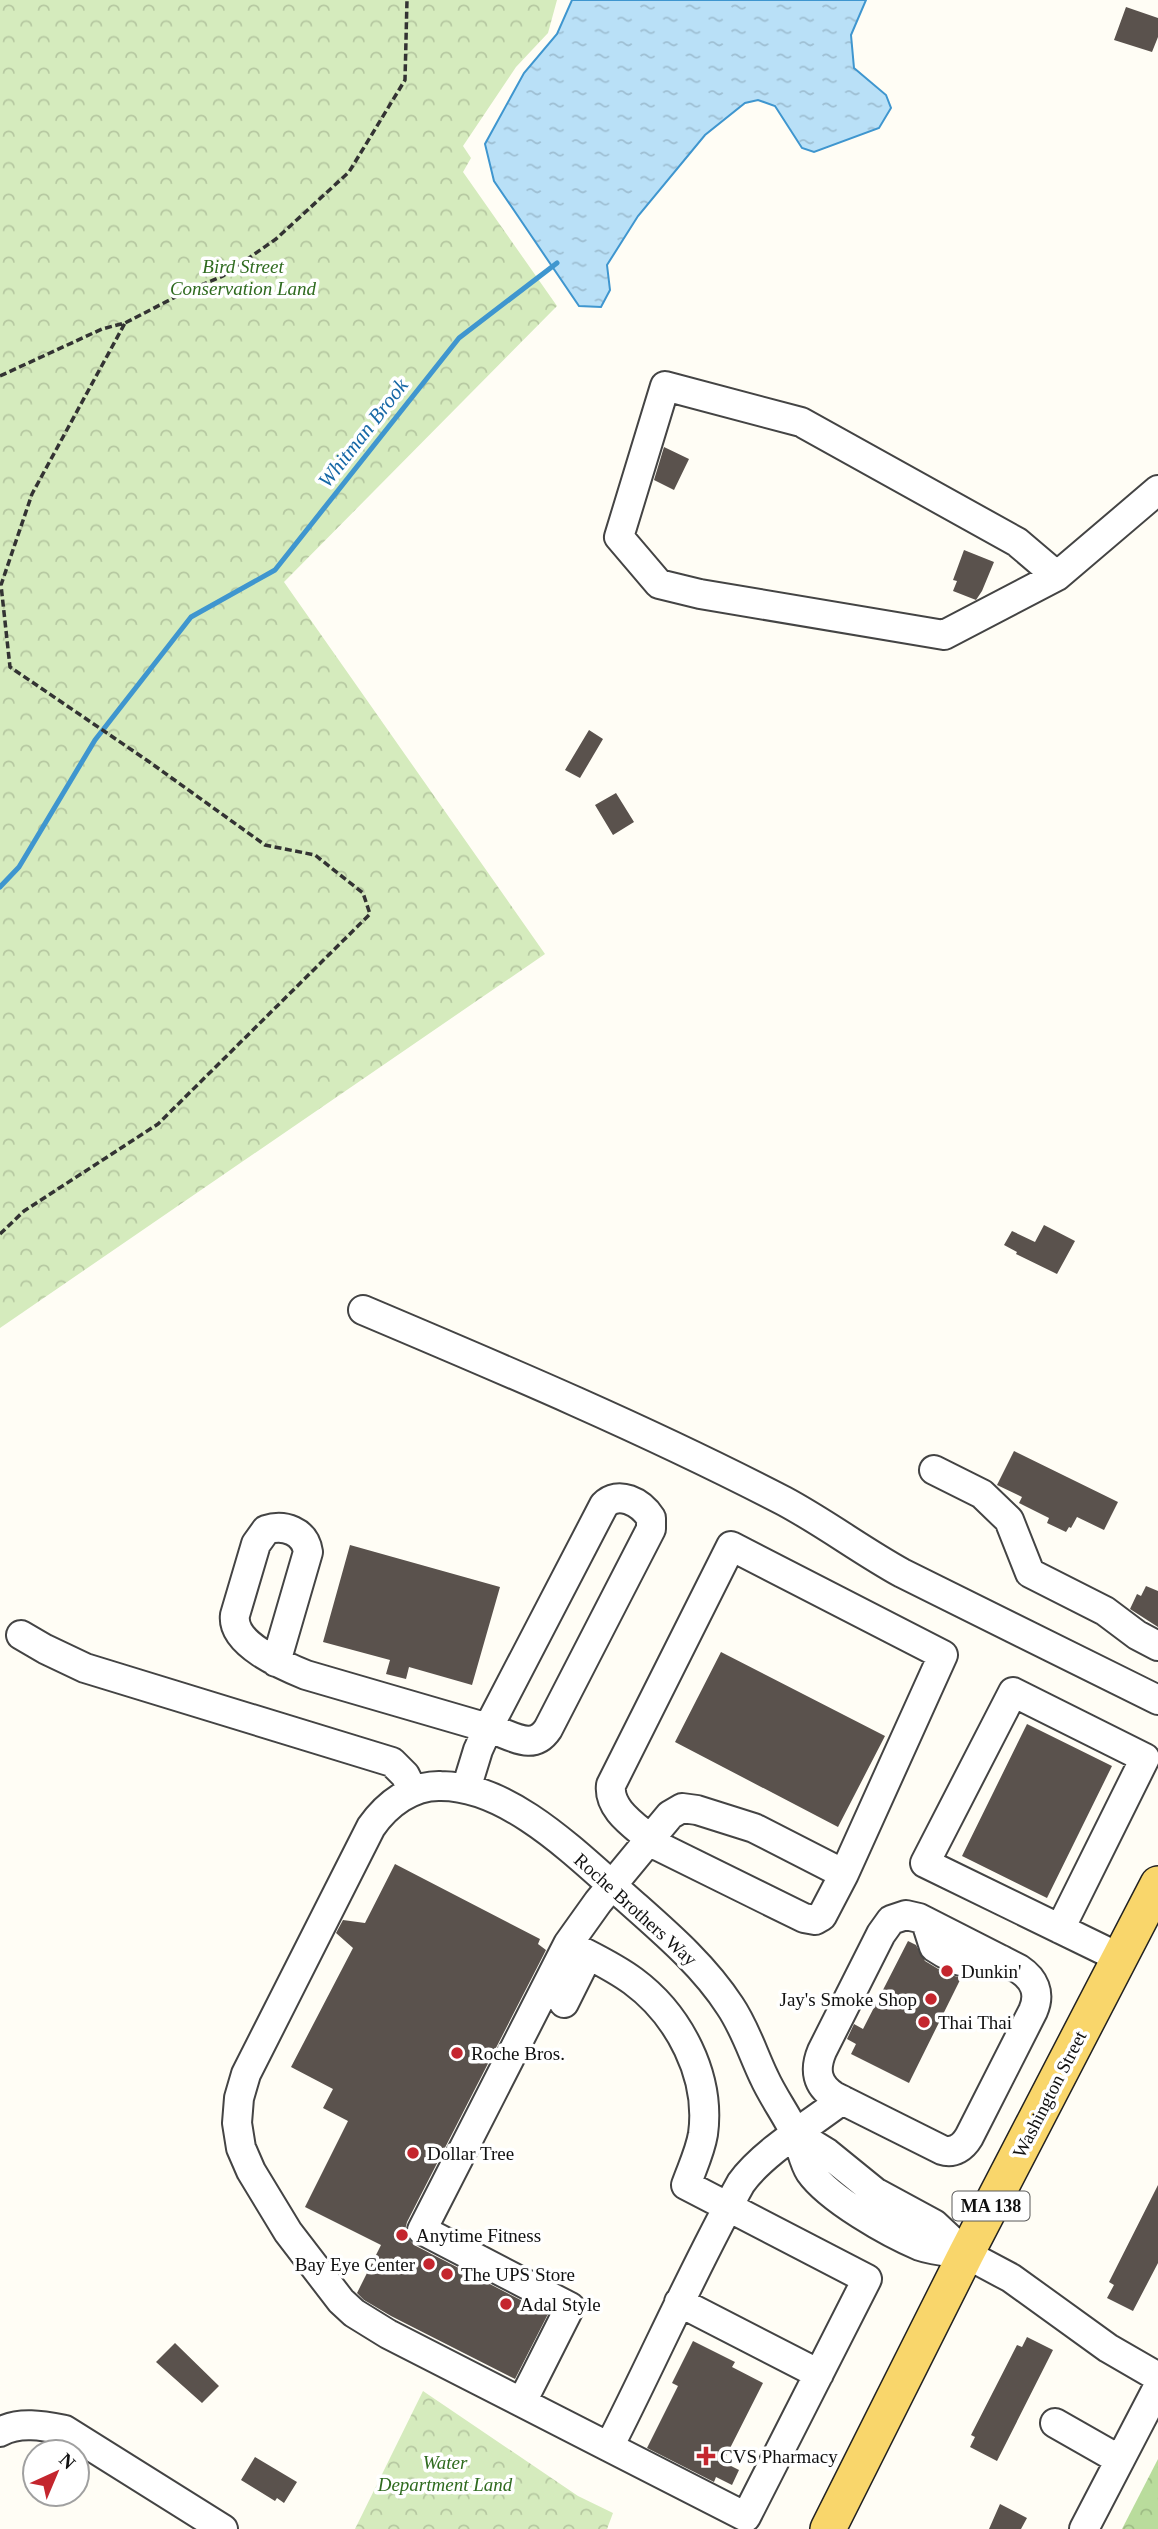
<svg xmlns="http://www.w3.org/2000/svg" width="1158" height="2529" viewBox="0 0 1158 2529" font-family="'Times New Roman',serif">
<defs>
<pattern id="forest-crowns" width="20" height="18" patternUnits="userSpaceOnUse" patternTransform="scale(1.75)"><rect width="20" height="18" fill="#b9dc9c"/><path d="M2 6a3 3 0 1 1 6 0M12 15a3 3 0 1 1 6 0" fill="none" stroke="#9ebc85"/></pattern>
<pattern id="park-crowns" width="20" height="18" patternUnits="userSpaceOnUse" patternTransform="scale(1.75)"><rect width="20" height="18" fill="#d5ebbd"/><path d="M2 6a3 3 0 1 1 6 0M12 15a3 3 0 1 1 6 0" fill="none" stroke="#b6c8a1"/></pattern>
<pattern id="water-ripples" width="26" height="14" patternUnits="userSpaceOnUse" patternTransform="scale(1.75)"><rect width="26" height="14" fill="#b9e0f7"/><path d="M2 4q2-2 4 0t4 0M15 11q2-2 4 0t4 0" fill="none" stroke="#9ebfd3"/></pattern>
</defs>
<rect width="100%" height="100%" fill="#fffdf5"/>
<path fill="url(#forest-crowns)" d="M 1158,2459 L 1158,2529 L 1122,2529 Z"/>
<path fill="url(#park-crowns)" d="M 0,0 L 557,0 L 548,33 L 516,67 L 463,146 L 471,158 L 463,172 L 557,306 L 284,582 L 545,954 L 0,1328 Z
M 423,2391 L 578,2496 L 613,2513 L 607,2529 L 355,2529 Z"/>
<path fill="url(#water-ripples)" stroke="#3f96cf" stroke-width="2" d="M 572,0 L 866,0 L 851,35 L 854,68 L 886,95 L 891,108 L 879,128 L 814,152 L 802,148 L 775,106 L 758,100 L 745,103 L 705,135 L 638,216 L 607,265 L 610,290 L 601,307 L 579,306 L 494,181 L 485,144 L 524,73 L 557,34 Z"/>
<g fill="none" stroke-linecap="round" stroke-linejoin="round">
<path stroke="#3f96cf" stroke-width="5" d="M 0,887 L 19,867 L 95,740 L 191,617 L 275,570 L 459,338 L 557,263"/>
</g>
<path fill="#5a524d" d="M 1126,7 L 1158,18 L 1158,37 L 1152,52 L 1114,40 Z
M 664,447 L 689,459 L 674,490 L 654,480 Z
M 964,550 L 994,562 L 982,591 L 976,600 L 953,591 L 957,581 L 953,580 Z
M 589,730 L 603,739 L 580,778 L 565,770 Z
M 616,793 L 634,822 L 613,835 L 595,805 Z
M 1044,1225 L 1075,1241 L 1057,1274 L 1016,1254 L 1017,1252 L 1004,1245 L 1012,1231 L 1035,1242 Z
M 1014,1451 L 1118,1502 L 1104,1530 L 1077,1517 L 1071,1528 L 1069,1527 L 1066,1532 L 1047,1523 L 1049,1518 L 1019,1503 L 1022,1497 L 997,1485 Z
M 350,1545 L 500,1587 L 472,1685 L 409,1667 L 406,1679 L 386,1674 L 390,1660 L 323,1642 Z
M 1146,1586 L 1158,1591 L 1158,1627 L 1130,1609 L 1137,1594 L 1141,1596 Z
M 721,1652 L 885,1736 L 838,1827 L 675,1742 Z
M 1027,1724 L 1112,1766 L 1047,1898 L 962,1856 Z
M 395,1864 L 540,1939 L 538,1944 L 546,1950 L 407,2222 L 405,2230 L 408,2238 L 414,2245 L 548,2314 L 515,2379 L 391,2316 L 364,2300 L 357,2293 L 381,2245 L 305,2207 L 348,2121 L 323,2108 L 333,2089 L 291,2067 L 353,1948 L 336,1933 L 343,1920 L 365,1923 Z
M 908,1941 L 916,1945 L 925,1961 L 945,1973 L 961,1978 L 909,2083 L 851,2054 L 856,2044 L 847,2039 L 854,2024 L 863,2029 Z
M 1158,2185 L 1158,2263 L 1133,2311 L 1107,2298 L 1114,2285 L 1109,2282 Z
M 1027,2337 L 1053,2350 L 997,2461 L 970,2447 L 975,2437 L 971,2435 L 1017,2345 L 1022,2347 Z
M 693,2341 L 735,2362 L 732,2367 L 763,2383 L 723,2462 L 739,2470 L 732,2485 L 716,2477 L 714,2482 L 647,2448 L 678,2386 L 672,2383 Z
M 175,2343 L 219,2386 L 202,2403 L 156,2362 Z
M 255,2457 L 297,2482 L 284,2503 L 277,2498 L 275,2501 L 241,2480 Z
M 1000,2504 L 1027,2518 L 1021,2529 L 989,2529 Z"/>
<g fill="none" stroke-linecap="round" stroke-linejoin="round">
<g stroke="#444" stroke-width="32">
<path id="minor" d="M 665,386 L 801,422 L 1017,542 L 1057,576 L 944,635 L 700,594 L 659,584 L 619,537 Z
M 1057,576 L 1158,490
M 363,1310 C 505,1370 647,1430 784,1501 C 825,1523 862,1551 902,1573 L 1158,1700
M 934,1470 L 982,1494 L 1009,1520 L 1030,1573 L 1105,1611 L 1137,1635 L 1158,1646
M 21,1635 L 45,1649 L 85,1668 L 392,1762 L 405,1775 L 413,1791
M 276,1662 L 308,1552 C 305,1531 284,1524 266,1530 L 256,1544 L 235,1615 C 231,1644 284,1666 306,1675 L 488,1728 L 604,1505 C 618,1490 641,1502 651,1518 L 651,1529 L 548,1729 C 532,1753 511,1734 488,1728 L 478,1750 L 466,1789
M 682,1808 L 697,1810 L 754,1828 L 844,1874 L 822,1916 L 815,1920 L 804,1918 L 660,1847 L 650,1839 L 670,1815 Z
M 906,1915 L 919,1918 L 1019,1969 C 1034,1979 1041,1993 1033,2011 L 969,2137 C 963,2147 954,2154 942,2150 L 834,2096 C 817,2085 814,2070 822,2051 L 881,1934 L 891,1920 Z
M 926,1922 L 934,1947 C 961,1965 971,1966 1002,1960
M 1060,1929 L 1145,1758 L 1013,1692 L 925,1863 L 1120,1958
M 568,1944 L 598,1902 L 650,1839 C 634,1825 608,1809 611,1785 L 731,1546 L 943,1655 L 844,1874
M 564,2003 L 588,1955
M 842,2100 C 812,2123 762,2153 741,2183 C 693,2269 654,2359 609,2447 L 388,2334 L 354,2313 L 341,2301 L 288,2232 L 251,2171 L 241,2148 L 237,2123 L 239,2098 L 246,2074 L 371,1827 C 387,1804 412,1785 441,1786 C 509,1786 576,1854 624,1896 C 662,1930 702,1963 730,2006 C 745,2028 753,2054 764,2077 C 773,2097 786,2114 795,2133 C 801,2145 803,2161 810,2172 C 829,2199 889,2233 920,2246 C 934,2251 952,2252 966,2254
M 796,2134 L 827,2153 L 875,2192 L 934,2224 L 966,2254 L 1011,2278 L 1108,2348 L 1158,2377
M 679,2302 L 819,2374
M 522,2402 L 570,2307 L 422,2230 L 568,1944 C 590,1956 613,1966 633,1981 C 679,2015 711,2076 703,2134 C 700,2152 692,2168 686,2185 L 867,2279 L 746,2517 L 609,2447
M 1055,2423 L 1120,2460
M 0,2432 C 19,2421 44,2426 65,2430 L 223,2529
M 1084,2529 L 1158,2387"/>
</g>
<g stroke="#222" stroke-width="38">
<path id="major" d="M 828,2529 L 966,2254 L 1158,1884"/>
</g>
<path stroke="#333" stroke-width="3.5" stroke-dasharray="7 3.5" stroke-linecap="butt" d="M 0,376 L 102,329 L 125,323 L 189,290 L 223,276 L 276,239 L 349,172 L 405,80 L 407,0
M 0,1234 L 24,1211 L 158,1124 L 370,914 L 363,893 L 315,855 L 265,845 L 148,761 L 10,667 L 1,585 L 32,494 L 125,323"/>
<use href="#minor" stroke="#fff" stroke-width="28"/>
<use href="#major" stroke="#f9d66b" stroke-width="35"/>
</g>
<g fill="#c4262e" stroke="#fff" stroke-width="2.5">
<circle cx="947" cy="1971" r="7"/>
<circle cx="931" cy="1999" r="7"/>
<circle cx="924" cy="2022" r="7"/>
<circle cx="457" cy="2053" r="7"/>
<circle cx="413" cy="2153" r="7"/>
<circle cx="402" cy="2235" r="7"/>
<circle cx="429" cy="2264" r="7"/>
<circle cx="447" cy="2274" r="7"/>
<circle cx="506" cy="2304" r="7"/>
<path d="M702.5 2445.5h7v7h7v7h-7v7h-7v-7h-7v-7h7z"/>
</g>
<g text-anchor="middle" stroke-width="7" stroke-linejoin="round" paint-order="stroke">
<rect fill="#fff" stroke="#585858" stroke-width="2" x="952.5" y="2191.5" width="77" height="29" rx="5"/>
<g font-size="18" font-weight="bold" fill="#111">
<text x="991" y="2212">MA 138</text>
</g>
<g font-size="19" font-style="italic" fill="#2f6b1f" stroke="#fff">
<text x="243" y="273">Bird Street<tspan x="243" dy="22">Conservation Land</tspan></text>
<text x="445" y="2469">Water<tspan x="445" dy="22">Department Land</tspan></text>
</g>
<g font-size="19" fill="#111" stroke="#fff">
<text transform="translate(636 1909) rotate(42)" y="7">Roche Brothers Way</text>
<text transform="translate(1049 2094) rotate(-63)" y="7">Washington Street</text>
</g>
<g font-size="19" fill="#111" stroke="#fff" text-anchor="start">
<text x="961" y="1978">Dunkin'</text>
<text x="917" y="2006" text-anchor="end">Jay's Smoke Shop</text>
<text x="938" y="2029">Thai Thai</text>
<text x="471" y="2060">Roche Bros.</text>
<text x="427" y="2160">Dollar Tree</text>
<text x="416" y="2242">Anytime Fitness</text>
<text x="415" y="2271" text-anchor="end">Bay Eye Center</text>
<text x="461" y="2281">The UPS Store</text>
<text x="520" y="2311">Adal Style</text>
<text x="720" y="2463">CVS Pharmacy</text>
</g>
<g font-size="21" font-style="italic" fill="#1768a6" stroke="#fff">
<text transform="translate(363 433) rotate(-52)" y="7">Whitman Brook</text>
</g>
</g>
<g transform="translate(56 2473) rotate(44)"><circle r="33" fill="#ffffff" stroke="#a0a0a0" stroke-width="2"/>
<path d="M0-5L12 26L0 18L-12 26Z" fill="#c4262e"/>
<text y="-10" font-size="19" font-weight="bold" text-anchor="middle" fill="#111111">N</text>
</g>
</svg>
